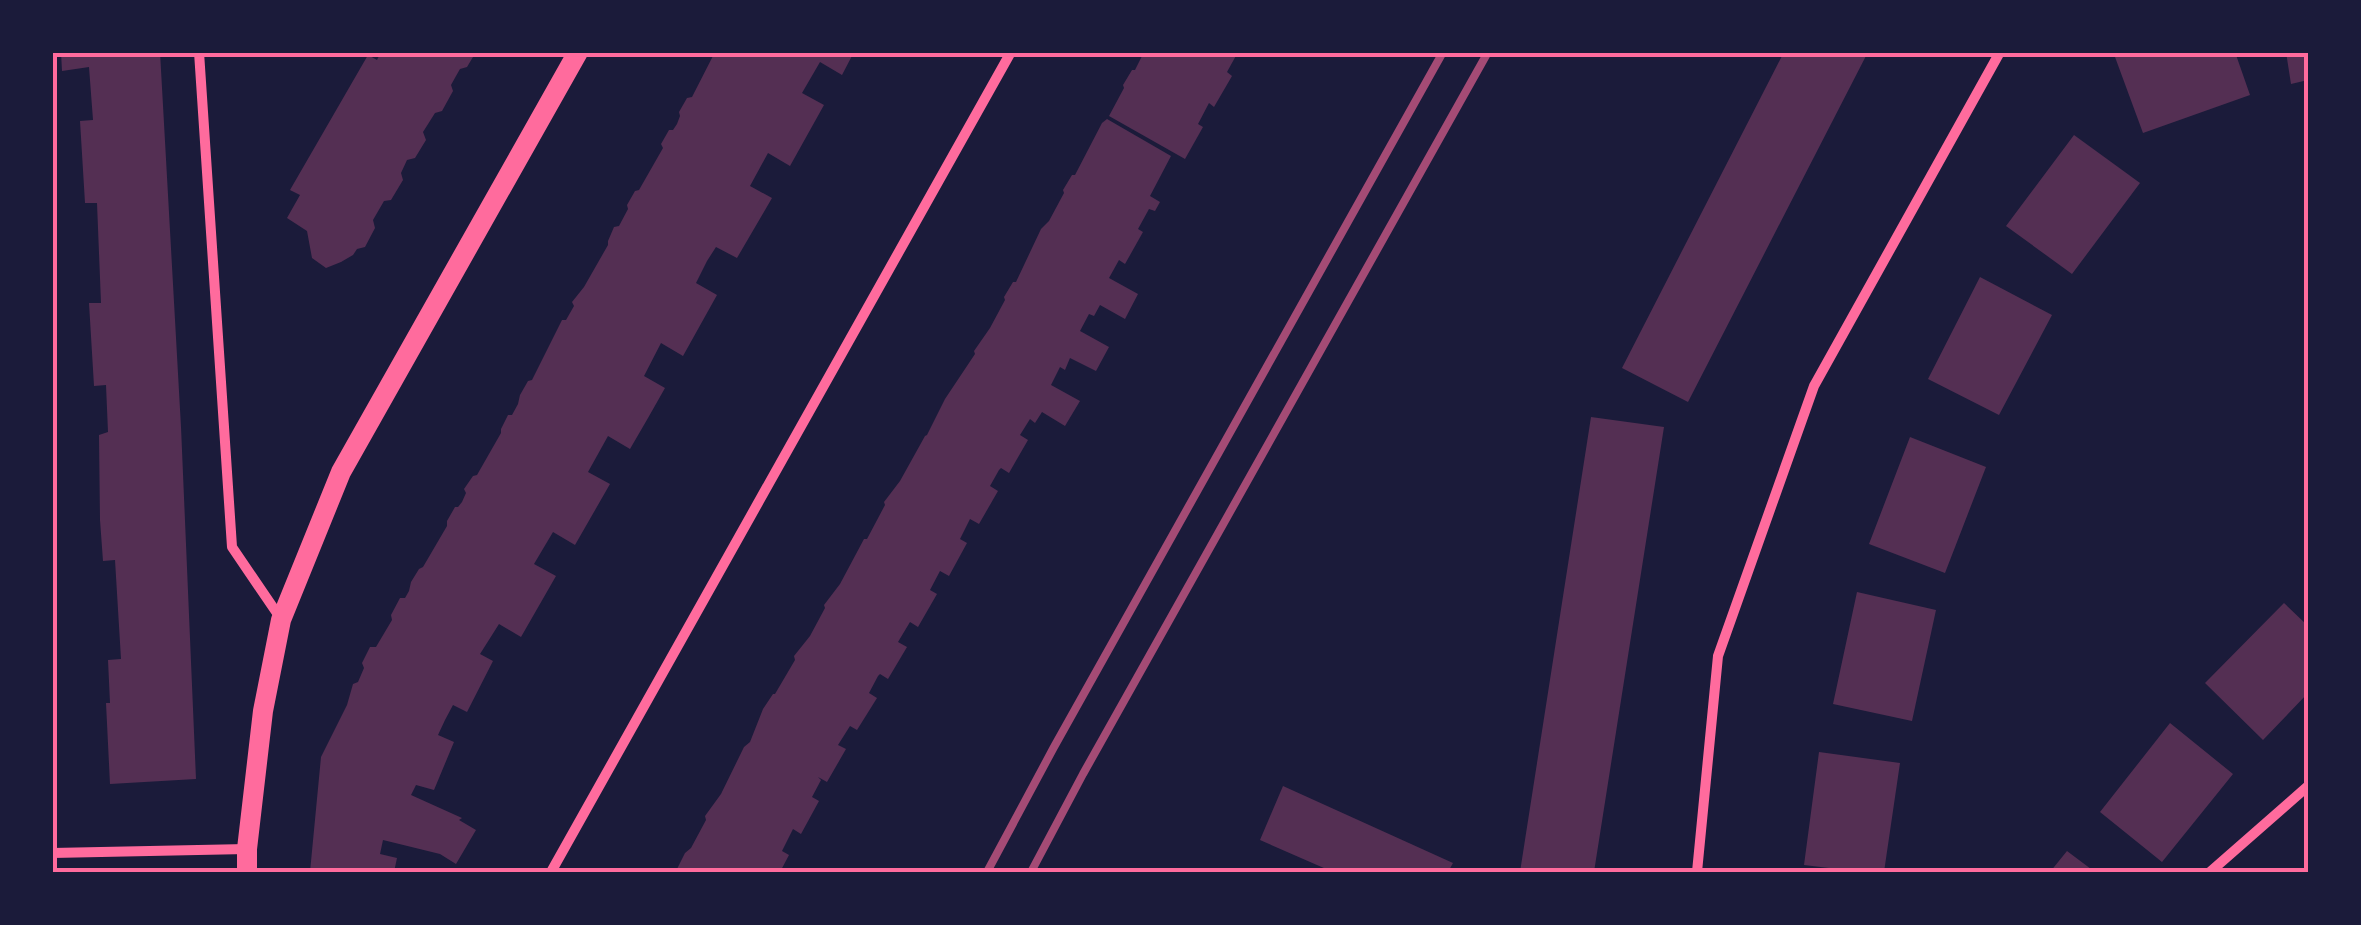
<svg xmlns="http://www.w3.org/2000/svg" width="2361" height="925" viewBox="0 0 2361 925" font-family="Manrope,sans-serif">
<rect width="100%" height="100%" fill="#1b1b3a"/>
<path fill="#542f53" d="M 61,52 L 160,52 L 181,427 L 196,779 L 110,784 L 106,703 L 110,703 L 108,660 L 121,659 L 115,560 L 103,561 L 100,520 L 99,435 L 108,432 L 106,385 L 94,386 L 89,303 L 101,303 L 97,203 L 85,203 L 80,121 L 93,120 L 89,67 L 62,71 Z
M 381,52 L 476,52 L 467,67 L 460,69 L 456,76 L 451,85 L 453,91 L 442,111 L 435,113 L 423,132 L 426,140 L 415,158 L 407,160 L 401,173 L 403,180 L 391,200 L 384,201 L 373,220 L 375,228 L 365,247 L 357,249 L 353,255 L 341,262 L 326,268 L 312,258 L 307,231 L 287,218 L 300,195 L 290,190 L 368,55 L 377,60 Z
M 715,52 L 854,52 L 842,75 L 820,62 L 802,93 L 824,105 L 790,166 L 768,153 L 750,186 L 772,198 L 737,258 L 716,247 L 707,261 L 696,283 L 717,295 L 683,356 L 661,343 L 644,376 L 665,388 L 648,418 L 630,449 L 608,436 L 588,472 L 610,484 L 575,545 L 553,532 L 534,564 L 556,576 L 521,637 L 499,624 L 480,654 L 493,661 L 467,712 L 453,705 L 445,720 L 438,735 L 454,742 L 434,790 L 416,785 L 411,795 L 462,818 L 459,820 L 476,830 L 456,864 L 440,854 L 383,840 L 380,854 L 397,858 L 394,872 L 310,872 L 321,757 L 347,705 L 353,684 L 358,682 L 364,668 L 362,663 L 370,647 L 376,647 L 392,620 L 391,615 L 400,598 L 405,598 L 409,591 L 411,582 L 419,569 L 423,567 L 447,526 L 447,521 L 455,507 L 458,507 L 462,502 L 466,493 L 464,489 L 473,476 L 477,475 L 501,433 L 501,429 L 508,415 L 512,415 L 518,404 L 520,395 L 528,381 L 532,380 L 562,320 L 566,320 L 574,306 L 572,302 L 584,287 L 608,245 L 608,241 L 614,227 L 619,226 L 628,209 L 627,205 L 635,191 L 639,190 L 663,148 L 661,144 L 669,130 L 673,130 L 677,124 L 680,116 L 679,112 L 687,98 L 692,97 Z
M 1144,52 L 1238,52 L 1227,72 L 1232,76 L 1214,107 L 1209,103 L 1198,124 L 1203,127 L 1185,159 L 1109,116 L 1124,88 L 1123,85 L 1132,70 L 1135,70 Z
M 1784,52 L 1868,52 L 1688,402 L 1622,368 Z
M 2128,52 L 2235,52 L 2250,95 L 2143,133 L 2115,57 Z
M 2286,52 L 2308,52 L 2308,80 L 2291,84 Z
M 1107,119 L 1171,156 L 1150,196 L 1160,202 L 1155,211 L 1149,209 L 1138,229 L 1143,232 L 1125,264 L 1119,260 L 1109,278 L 1138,294 L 1125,319 L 1100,305 L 1094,316 L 1089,314 L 1080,331 L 1109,347 L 1096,371 L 1070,358 L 1065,370 L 1060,367 L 1051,385 L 1080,401 L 1065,426 L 1042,412 L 1035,423 L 1030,419 L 1020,435 L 1028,440 L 1009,473 L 1001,468 L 999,470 L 990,486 L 998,491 L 979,524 L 970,519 L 960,539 L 967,543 L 949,576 L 940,571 L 930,590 L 937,594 L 918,627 L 910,622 L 898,642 L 907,647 L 888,679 L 880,674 L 878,676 L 869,693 L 877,698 L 857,730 L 850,726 L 838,745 L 846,749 L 827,782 L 818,777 L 821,780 L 812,797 L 819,801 L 801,834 L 793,829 L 782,851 L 789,855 L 780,872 L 677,872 L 677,869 L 685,853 L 691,848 L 706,820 L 705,816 L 721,794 L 744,747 L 750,742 L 763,709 L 773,694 L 775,694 L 795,660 L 794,656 L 810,636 L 825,608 L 824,605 L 840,584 L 864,539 L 867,539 L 885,505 L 884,502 L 900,481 L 925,436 L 927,435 L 945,399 L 975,354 L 974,351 L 990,328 L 1005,300 L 1004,297 L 1013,282 L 1016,282 L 1041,229 L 1049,221 L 1064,193 L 1063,190 L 1072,175 L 1075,175 L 1102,123 Z
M 2074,135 L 2140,183 L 2072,274 L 2006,226 Z
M 1980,277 L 2052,315 L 1999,415 L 1928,379 Z
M 1591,417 L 1664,427 L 1594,872 L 1520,872 Z
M 1910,437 L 1986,467 L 1945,573 L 1869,544 Z
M 1857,592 L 1936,610 L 1912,721 L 1833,704 Z
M 2284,603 L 2308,626 L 2308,693 L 2263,740 L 2205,683 Z
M 2170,723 L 2233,774 L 2162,862 L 2100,812 Z
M 1819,752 L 1900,763 L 1884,872 L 1862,872 L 1804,865 Z
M 1283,786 L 1453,863 L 1448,872 L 1333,872 L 1260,840 Z
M 2067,851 L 2095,872 L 2050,872 Z"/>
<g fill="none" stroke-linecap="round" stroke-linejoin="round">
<path stroke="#ff6b9d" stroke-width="10" d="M 199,52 L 232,547 L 281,619
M 52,853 L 247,849
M 551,872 L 1011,52
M 1697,872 L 1718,656 L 1814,386 L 2000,52
M 2210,872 L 2308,786"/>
<path stroke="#ff6b9d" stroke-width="20" d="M 247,872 L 247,849 L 263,711 L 281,620 L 341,472 L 578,52"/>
<path stroke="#a44b75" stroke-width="8" d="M 987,872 L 1054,747 L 1443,52
M 1031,872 L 1083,774 L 1488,52"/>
</g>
<rect width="2361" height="925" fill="none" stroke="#1b1b3a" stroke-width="110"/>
<rect x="55" y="55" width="2251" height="815" fill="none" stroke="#ff6b9d" stroke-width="4"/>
</svg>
